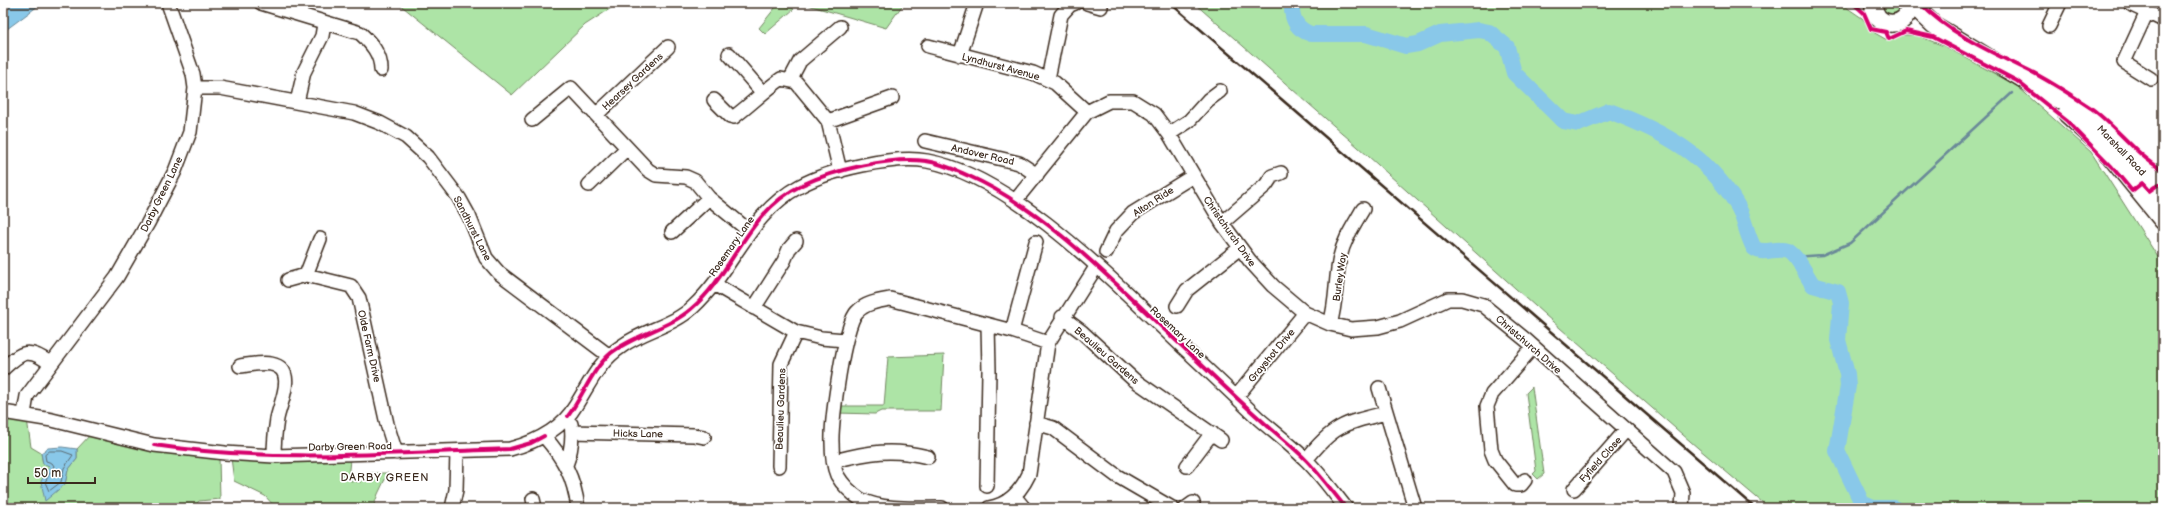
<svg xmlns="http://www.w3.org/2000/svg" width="2166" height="511" viewBox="0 0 2166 511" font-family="'Balsamiq Sans',sans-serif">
<rect width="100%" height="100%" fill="#fff"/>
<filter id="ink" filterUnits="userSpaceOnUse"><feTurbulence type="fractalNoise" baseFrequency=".025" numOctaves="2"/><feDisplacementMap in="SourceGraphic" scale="8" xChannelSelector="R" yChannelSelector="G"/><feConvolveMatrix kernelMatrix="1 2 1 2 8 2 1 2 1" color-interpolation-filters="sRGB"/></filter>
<g filter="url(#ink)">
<path fill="#ade4a6" stroke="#748762" d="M 398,3 L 619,3 L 585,25 L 512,95 Z
M 779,3 L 794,9 L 765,34 L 759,28 Z
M 801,3 L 904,3 L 886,28 Z
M 1194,3 L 1840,3 L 1862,18 L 1873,32 L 1887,40 L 1902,35 L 1916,35 L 1944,46 L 2017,86 L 2091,152 L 2163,265 L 2163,508 L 1769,508 L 1698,448 L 1545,315 L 1358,147 Z
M 1879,3 L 1902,3 L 1899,13 L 1887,16 Z
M 944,355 L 941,411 L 881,411 L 875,414 L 837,413 L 838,406 L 884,406 L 888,357 Z
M 1532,387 L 1544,474 L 1538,479 L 1533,474 L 1536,471 L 1526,393 Z
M 3,416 L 27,419 L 31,447 L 41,453 L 43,464 L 51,466 L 65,484 L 68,470 L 77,459 L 77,449 L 91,434 L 219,458 L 220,499 L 199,501 L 193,508 L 3,508 Z
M 231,458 L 350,460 L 348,478 L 351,481 L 361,482 L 368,473 L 388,473 L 378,494 L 373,508 L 276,508 L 265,496 L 234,481 Z"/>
<path fill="#89c8e9" stroke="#6a8998" d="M 3,3 L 42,3 L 3,32 Z
M 62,447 L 77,449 L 77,459 L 68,470 L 65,484 L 45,501 L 41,481 L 50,466 L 43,464 L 41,453 L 48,448 Z"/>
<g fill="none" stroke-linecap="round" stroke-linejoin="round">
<path stroke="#5a696f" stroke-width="1" d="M 50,451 L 62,451 L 73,455 L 64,468 L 61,482 L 49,491 L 45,482 L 54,466 L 52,463 L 46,461 L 45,455 Z"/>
<path stroke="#6a8998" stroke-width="2.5" d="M 1794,257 L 1822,255 L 1850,243 L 2012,93"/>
<path stroke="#89c8e9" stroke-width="16" d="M 1292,3 C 1291,18 1296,29 1311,34 L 1366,34 L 1406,46 L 1418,44 L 1440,34 L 1479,30 L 1489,32 L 1507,47 L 1514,73 L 1563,121 L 1578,124 L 1609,111 C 1662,131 1707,154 1737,205 C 1745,218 1746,234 1754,248 C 1764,256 1776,246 1788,251 C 1798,257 1806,275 1813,285 L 1838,292 L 1841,303 L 1838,340 L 1847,374 L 1848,386 L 1837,451 L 1862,503 L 1873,508 L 1894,508"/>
<g stroke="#3b2a1e" stroke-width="16">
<path id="minor" d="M 261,3 L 360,33 C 371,43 381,54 381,70
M 1087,3 L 1101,7
M 2132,5 L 2147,12
M 2049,26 L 2060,3
M 928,46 L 1033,73 L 1055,83 L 1087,112
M 729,54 L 762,92
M 960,55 L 977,3
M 1048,79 L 1061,15 L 1070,5 L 1075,3
M 2151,79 L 2124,62 L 2147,12 L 2163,20
M 790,80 L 800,61 L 840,27
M 195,88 L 220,88 L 354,113 L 380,123 L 406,137 L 428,157 L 459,198 L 469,216 L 486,258 L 499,273 L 608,355
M 714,100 L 730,116 L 734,117 C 750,105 764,91 781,79 L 796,82 L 828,121 L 840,171
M 297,102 L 304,72 L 322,36 L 324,24
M 597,114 L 668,47
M 532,120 L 571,88 L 648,170 L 656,175 L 686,177 L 695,181 L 709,198 L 749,231
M 828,121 L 892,98
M 1169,134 L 1189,121 L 1208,100 L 1220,91
M 925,141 L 1019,163 L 1037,175
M 2139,163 L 2163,177
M 589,185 L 627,148
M 1015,201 L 1087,112 L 1109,101 L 1133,101 L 1154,114 L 1169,134 L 1222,223 L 1250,261 L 1273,286 L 1305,313 L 1330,324 L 1351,329 L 1378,327 L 1400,321 L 1448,299 L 1462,299 L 1483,305 L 1526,340 L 1674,472 L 1683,493 L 1682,508
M 1222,223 L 1266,185 L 1272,176 L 1281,173
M 672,232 L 709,198
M 320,239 L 306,275 L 351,286 L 359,298 L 387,424 L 396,453
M 1106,252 L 1116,231 L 1133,213 L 1193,176
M 288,280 L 306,275
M 714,284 L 796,332 L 821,338 L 845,340
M 1177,306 L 1187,290 L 1240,248
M 754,308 L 784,261 L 789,249 L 796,241
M 1062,317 L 1082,332 L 1133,379 L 1221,440
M 1330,324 C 1337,302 1335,279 1340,257 C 1344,239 1354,225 1363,209
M 1012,331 L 1036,242
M 240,366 C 249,365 262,362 271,364 C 298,369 280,403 277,419 C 275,432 274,444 274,456
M 3,369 C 22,351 29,347 51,364
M 1379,388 L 1415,508
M 1236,397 L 1305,313
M 3,412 L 52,420 L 154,445 L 225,453 L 274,456 L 510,449 C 536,442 562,429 576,405 C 590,383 599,361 622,346 C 644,330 673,326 693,307 C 734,269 748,214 800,186 C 829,170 894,155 927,161 C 1014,176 1120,288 1184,348 C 1209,371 1234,395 1259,419 C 1274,432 1290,444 1304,458 C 1320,473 1333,492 1346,508
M 24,414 L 27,396 L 33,388 L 117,277 L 148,223 L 175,171 L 190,132 L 195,88 L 193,74 L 168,3
M 1036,423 L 1053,428 L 1117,476 L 1172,508
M 572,432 L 694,435 L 704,437
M 544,436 C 564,459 574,477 578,508
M 1306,460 C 1333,425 1345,423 1386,413
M 834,461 C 869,452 892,448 928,457
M 566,465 C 571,452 573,437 571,424
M 779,466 L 781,364 L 796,332
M 1187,466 L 1212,433
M 1525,480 L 1521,485 L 1515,485 L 1495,460 L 1491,450 L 1487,406 L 1492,394 L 1533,347
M 987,486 L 989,371 L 988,325
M 1574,489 L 1626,430
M 1014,496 L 1024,508
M 533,499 L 535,508
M 452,508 L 456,490 L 457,451
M 942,508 C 916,508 883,511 860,499 C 852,494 842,484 837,475 C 833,466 832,452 832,442 C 831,422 844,324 857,312 C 865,303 879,301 890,299 L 1012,331 L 1048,343
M 989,508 C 1008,505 1021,491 1029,474 L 1048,343 L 1096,267
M 1186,508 L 1193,503"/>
</g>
<g stroke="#3b2a1e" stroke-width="20">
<path id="major" d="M 1874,3 C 1871,30 1912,30 1909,3
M 1911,3 L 1934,25 L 2053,97 C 2099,116 2134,158 2163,198
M 2067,114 L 2102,146 L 2163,221"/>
</g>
<use href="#minor" stroke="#fff" stroke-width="13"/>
<use href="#major" stroke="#fff" stroke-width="17"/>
<path stroke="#3b2a1e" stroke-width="2.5" d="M 1170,3 L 1755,508"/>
<g stroke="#fff" stroke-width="6">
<path id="cycleway" d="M 1853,3 L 1864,13 L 1871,29 L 1886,32 L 1889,39 L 1906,31 L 1933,37 L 2017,81 L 2067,121 L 2112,167 L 2132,191 L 2142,183 L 2149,191 L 2159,184 L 2163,184
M 1920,3 C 1951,35 1995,54 2034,73 C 2054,84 2073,96 2091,108 C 2116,126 2138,157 2163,170
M 568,416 C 583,396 592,369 611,353 C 635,334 668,329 691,309 C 735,272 745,213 802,185 C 833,170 892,156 926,161 C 941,163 955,170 969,176 C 1048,211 1120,289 1183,347 C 1209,372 1235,397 1261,420 C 1276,434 1293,446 1307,461 C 1321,476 1333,492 1346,508
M 154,445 C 272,463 391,453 510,449 L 531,443 L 544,436"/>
</g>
<use href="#cycleway" stroke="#d6006c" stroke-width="4"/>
</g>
</g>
<g text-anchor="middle" stroke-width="3.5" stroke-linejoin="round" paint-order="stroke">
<g font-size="10" fill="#3b2a1e" stroke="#fff">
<text transform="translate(1001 66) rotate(15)" y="4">Lyndhurst Avenue</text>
<text transform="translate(632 81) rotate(-43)" y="4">Hearsey Gardens</text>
<text transform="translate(2122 150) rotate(46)" y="4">Marshall Road</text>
<text transform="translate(983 154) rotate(13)" y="4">Andover Road</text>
<text transform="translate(161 194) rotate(-64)" y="4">Darby Green Lane</text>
<text transform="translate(1153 201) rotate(-33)" y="4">Alton Ride</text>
<text transform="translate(473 228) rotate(63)" y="4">Sandhurst Lane</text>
<text transform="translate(1230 231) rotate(55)" y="4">Christchurch Drive</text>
<text transform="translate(731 246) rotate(-55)" y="4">Rosemary Lane</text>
<text transform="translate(1339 277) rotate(-82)" y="4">Burley Way</text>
<text transform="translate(1178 332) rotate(43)" y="4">Rosemary Lane</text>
<text transform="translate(1529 344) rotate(41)" y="4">Christchurch Drive</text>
<text transform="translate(370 346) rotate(77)" y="4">Olde Farm Drive</text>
<text transform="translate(1107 355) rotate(41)" y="4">Beaulieu Gardens</text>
<text transform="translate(1271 355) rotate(-50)" y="4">Grayshot Drive</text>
<text transform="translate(780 409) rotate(-88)" y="4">Beaulieu Gardens</text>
<text transform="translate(638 433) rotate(1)" y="4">Hicks Lane</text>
<text transform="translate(350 446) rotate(-1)" y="4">Darby Green Road</text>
<text transform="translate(1600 459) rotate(-48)" y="4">Fyfield Close</text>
</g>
<g font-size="11" letter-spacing="1" fill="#3b2a1e" stroke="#fff">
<text x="385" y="481">DARBY GREEN</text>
</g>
</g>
<rect width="2166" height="511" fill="none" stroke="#fff" stroke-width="16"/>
<rect x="8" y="8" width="2150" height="495" fill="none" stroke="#3b2a1e" stroke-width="1.5" filter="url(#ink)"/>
<path d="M28 477v6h67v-6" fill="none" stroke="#3b2a1e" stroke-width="2"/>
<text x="34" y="477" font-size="12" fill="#3b2a1e" stroke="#ffffff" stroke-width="3" paint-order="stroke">50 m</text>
</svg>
